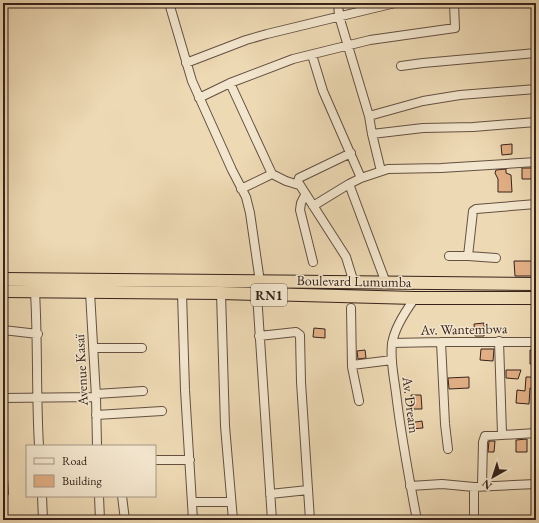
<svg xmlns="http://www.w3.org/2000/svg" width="539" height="523" viewBox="0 0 539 523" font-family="'EB Garamond',serif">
<rect width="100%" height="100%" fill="#edd9b4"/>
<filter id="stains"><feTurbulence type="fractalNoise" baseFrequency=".005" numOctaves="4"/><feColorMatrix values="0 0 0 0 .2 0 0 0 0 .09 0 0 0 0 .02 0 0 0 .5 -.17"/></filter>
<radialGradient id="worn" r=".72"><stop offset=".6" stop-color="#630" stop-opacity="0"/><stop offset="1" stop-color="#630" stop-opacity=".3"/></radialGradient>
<path fill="#e2af86" stroke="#37231b" d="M 512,144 L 512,154 L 502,155 L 501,145 Z
M 522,168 L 536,168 L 536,179 L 522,179 Z
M 506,169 L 506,173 L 511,175 L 512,192 L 498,192 L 498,179 L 495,173 L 496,170 Z
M 514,261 L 536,261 L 536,276 L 515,276 Z
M 484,323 L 484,336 L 475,336 L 474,324 Z
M 314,328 L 325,329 L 325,338 L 313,337 Z
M 481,349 L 494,349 L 493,361 L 480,360 Z
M 365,350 L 366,358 L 358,359 L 357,351 Z
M 530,350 L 536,350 L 536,364 L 530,364 Z
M 506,370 L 521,370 L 518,379 L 506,378 Z
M 469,377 L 469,388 L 449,389 L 448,378 Z
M 526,377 L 533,377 L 532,388 L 530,388 L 529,404 L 516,403 L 517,390 L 525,391 Z
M 411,395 L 421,395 L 422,409 L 412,409 Z
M 422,421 L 423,428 L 409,429 L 409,423 Z
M 527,439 L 527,452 L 516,452 L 516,440 Z
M 489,441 L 495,441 L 494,452 L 488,452 Z"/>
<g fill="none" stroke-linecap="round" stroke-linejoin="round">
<g stroke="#645041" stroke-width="10">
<path id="minor" d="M 169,3 L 192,81 L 232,170 L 246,197 L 250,213 L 260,282
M 338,3 L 339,16 L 369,116 L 372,134 L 381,171
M 312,55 L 323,91 L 361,178
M 186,63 L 246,40 L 267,34 L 395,3
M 401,66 L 423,63 L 536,53
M 230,83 L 272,174 L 286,181 L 299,185
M 199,98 L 230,83 L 293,59 L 370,40 L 455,28 L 454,3
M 369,116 L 423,101 L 460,95 L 536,89
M 372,134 L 423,128 L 473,127 L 536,122
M 351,153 L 299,178 L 298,182 L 346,257 L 354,283
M 349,184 L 386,283
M 241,189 L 272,174
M 305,195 L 301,203 L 300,210 L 313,262
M 313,206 L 349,184 L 361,178 L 388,169 L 441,168 L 536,162
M 449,256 L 468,256 L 496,258
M 468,256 L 473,211 L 476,209 L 536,204
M 35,292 C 38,343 36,395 39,446
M 90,292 L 96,397 L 97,446
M 182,293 L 185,390 L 193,520
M 221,293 L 225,426 L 233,520
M 257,294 L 272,520
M 415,298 C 407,309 394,329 392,344 C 390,360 394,377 396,393 C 401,436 409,478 417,520
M 351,308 L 352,367 L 359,401
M 3,330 L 38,334
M 259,336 L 296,332 L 300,335 L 301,382 L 310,520
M 499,341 L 502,434
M 441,342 L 445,424 L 448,449
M 392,343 L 441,342 L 536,342
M 93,348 L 142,348
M 352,365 L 392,360
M 96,394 L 143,391
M 3,398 L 96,397
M 96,415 L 162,411
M 155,460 L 190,460
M 3,479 L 4,493
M 410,486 L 442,484 L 474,487 L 536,484
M 482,486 L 483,442 L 485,436 L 536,433
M 270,494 L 308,490
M 42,496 L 43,520
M 99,496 L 100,520
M 122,496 L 125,520
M 192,502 L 231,502
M 474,520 L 474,487"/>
</g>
<g stroke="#37231b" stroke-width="14">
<path id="highway" d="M 3,279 L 536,284
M 3,291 L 221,293 L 415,298 L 536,298"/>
</g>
<use href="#minor" stroke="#f3e6ce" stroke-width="8"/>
<use href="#highway" stroke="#edd9b4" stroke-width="12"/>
</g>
<g text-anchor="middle" stroke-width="3" stroke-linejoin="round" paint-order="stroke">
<rect fill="#f3e6ce" stroke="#6f5e51" stroke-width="1" x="251" y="284" width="36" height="22" rx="3"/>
<g font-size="13" font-weight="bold" fill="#37231b">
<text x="269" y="300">RN1</text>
</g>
<g font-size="14" fill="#37231b" stroke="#f3e6ce">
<text transform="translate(354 281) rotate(1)" y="5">Boulevard Lumumba</text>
<text transform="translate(464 329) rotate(-1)" y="5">Av. Wantembwa</text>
<text transform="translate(81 370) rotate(-93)" y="5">Avenue Kasaï</text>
<text transform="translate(411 405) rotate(83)" y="5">Av. Dream</text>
</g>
</g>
<rect width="539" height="523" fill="none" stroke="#edd9b4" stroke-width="16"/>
<rect x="4" y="4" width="531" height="515" fill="none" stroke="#37231b" stroke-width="2"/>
<rect x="8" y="8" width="523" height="507" fill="none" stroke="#37231b"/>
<rect x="26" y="445" width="130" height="52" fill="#f3e6ce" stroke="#a89886"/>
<rect x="34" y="458" width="20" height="6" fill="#f3e6ce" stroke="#a89886"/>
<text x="62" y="465" font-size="12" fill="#37231b">Road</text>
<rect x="34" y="475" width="20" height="12" fill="#e2af86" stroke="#a89886"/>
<text x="62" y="485" font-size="12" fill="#37231b">Building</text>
<g transform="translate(493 477) rotate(219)" stroke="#f3e6ce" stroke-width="3" paint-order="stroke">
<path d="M0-3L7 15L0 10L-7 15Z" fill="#37231b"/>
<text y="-6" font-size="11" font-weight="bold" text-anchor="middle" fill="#37231b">N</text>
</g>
<rect width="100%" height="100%" filter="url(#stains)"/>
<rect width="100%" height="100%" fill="url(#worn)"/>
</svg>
